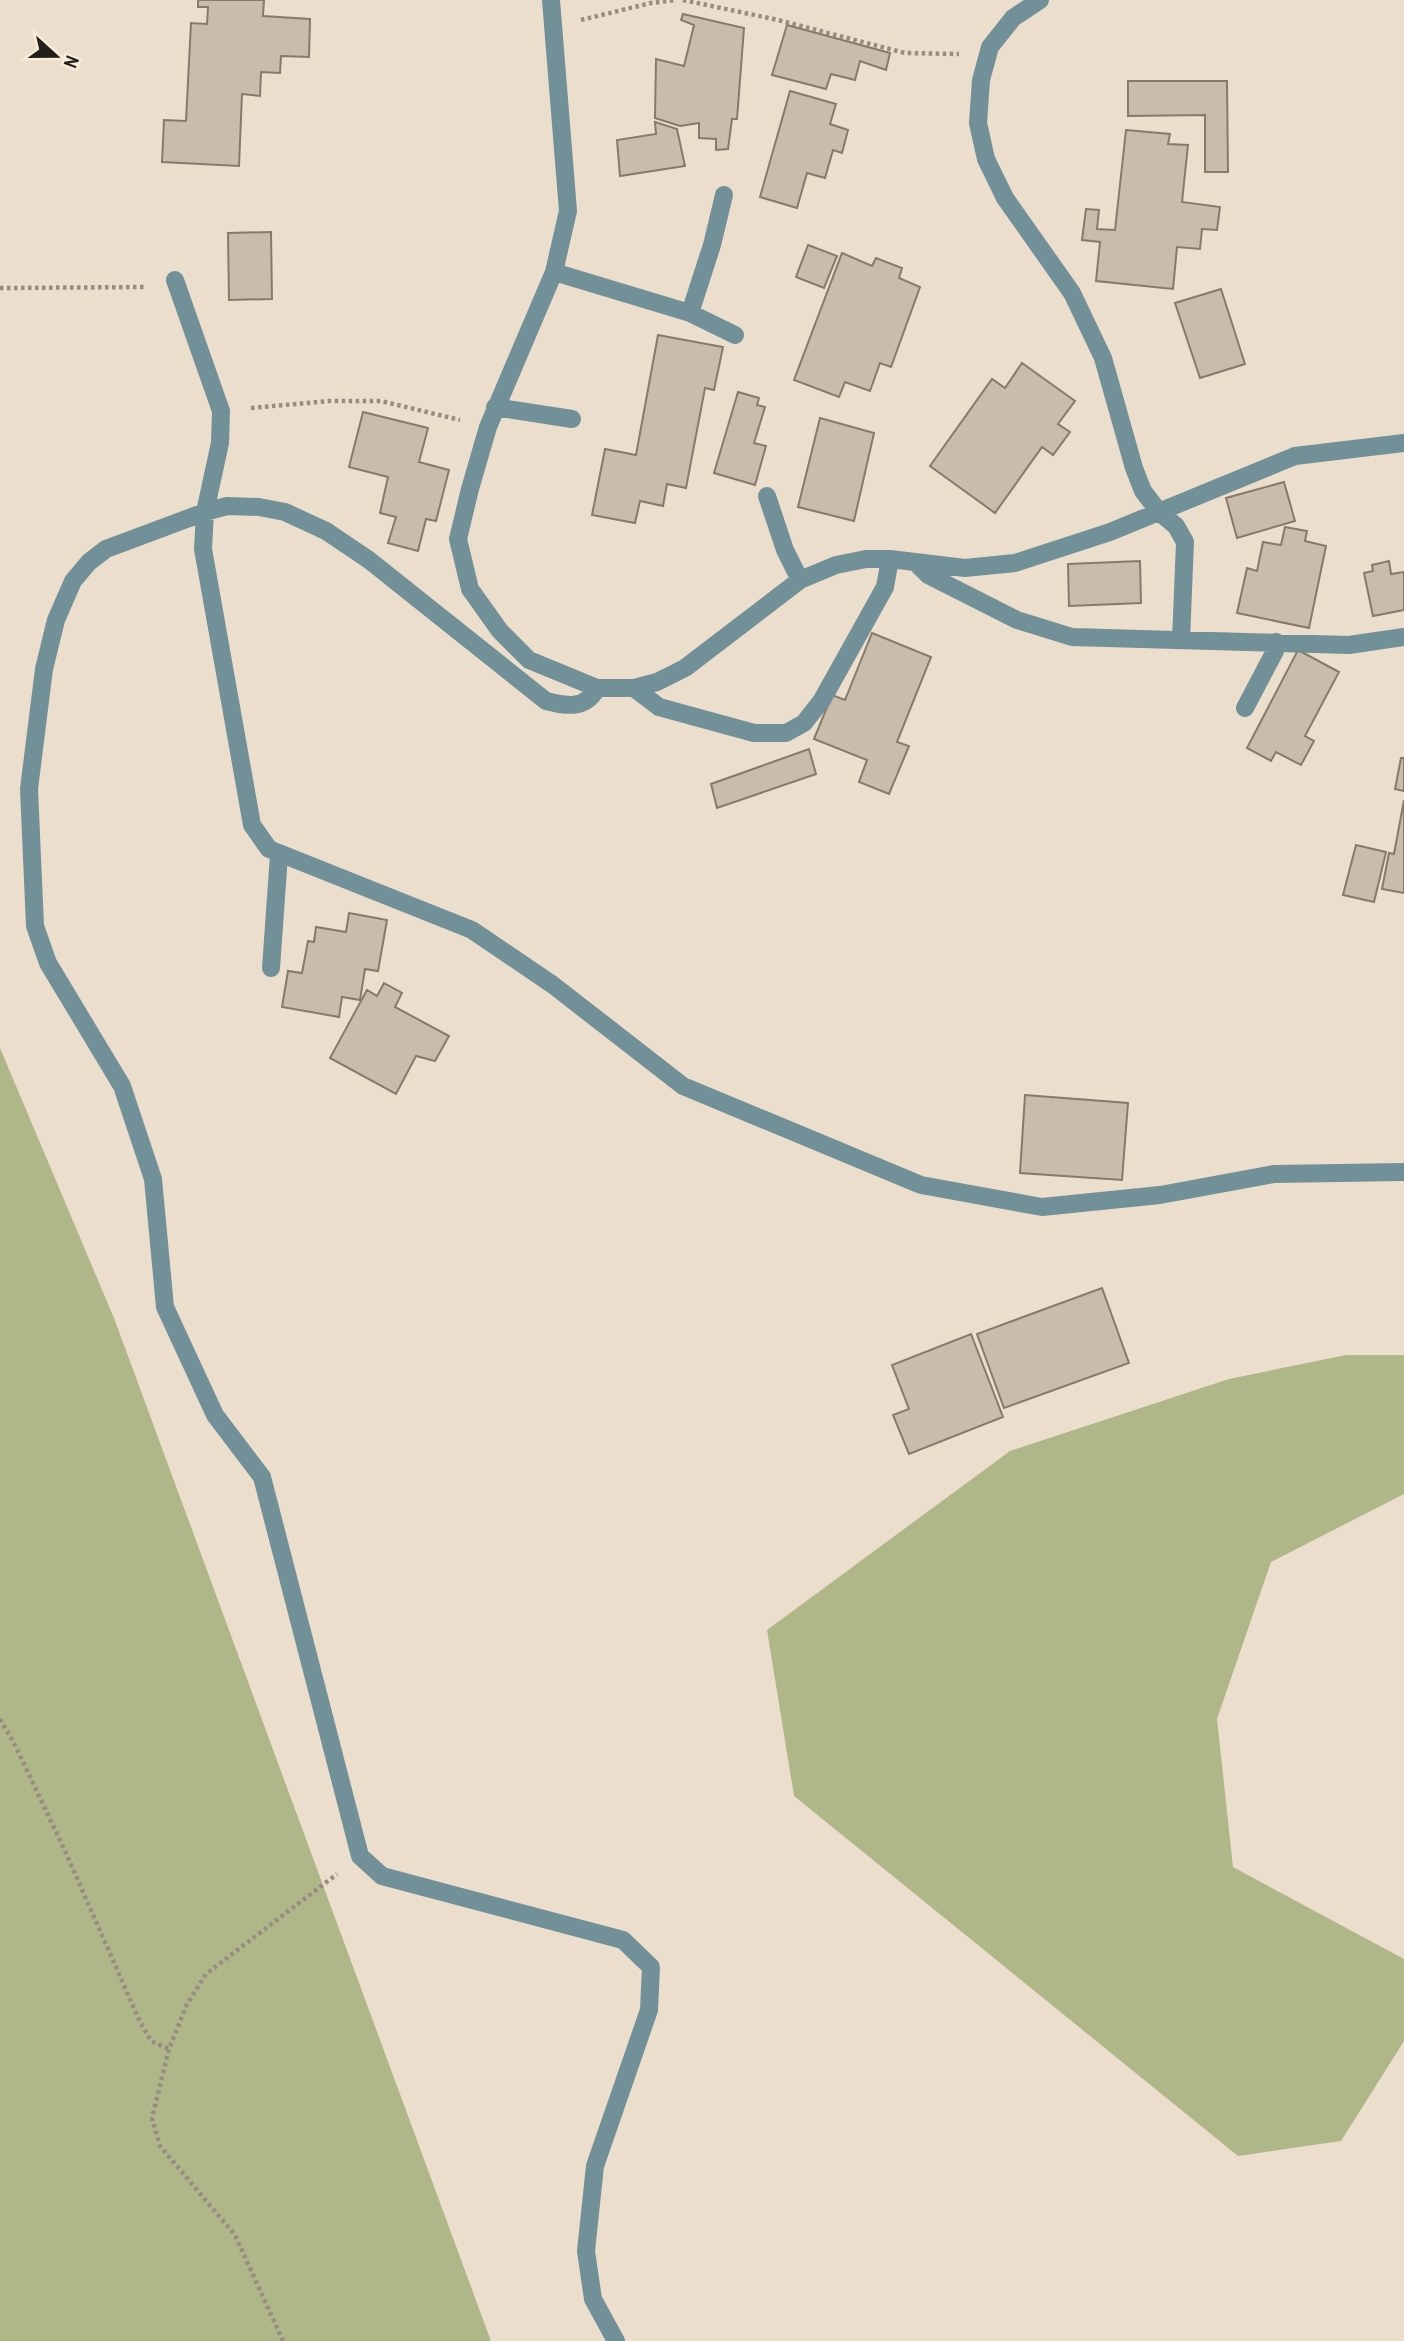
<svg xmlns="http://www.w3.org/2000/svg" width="1404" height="2341" viewBox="0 0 1404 2341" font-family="'Archivo Narrow',sans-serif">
<rect width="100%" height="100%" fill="#ecdecd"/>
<path fill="#afb789" d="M 0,1048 L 114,1318 L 491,2341 L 0,2341 Z
M 1346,1355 L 1404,1355 L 1404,1494 L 1271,1562 L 1217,1719 L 1233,1867 L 1404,1959 L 1404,2041 L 1341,2141 L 1238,2156 L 794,1796 L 767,1630 L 1010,1451 L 1229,1379 Z"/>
<path fill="#cabcac" stroke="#867a6a" stroke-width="2" d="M 198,0 L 264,0 L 263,16 L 310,19 L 309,57 L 281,56 L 280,73 L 261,72 L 260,96 L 242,94 L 239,166 L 162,162 L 164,120 L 186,121 L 191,23 L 207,24 L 208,7 L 198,7 Z
M 683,14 L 744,28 L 737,119 L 732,119 L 728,149 L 716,150 L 716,139 L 699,138 L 699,123 L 680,126 L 655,118 L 656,59 L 684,66 L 694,25 L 681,20 Z
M 787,25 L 890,53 L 886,70 L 860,61 L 855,80 L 831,74 L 826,89 L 772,75 Z
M 1128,81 L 1227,81 L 1228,172 L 1205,172 L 1205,115 L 1128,116 Z
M 790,91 L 836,104 L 830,124 L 848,130 L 842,153 L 833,150 L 825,178 L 807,173 L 797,208 L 760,197 Z
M 655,122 L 677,129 L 685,166 L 620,176 L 617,140 L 656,134 Z
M 1126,130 L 1170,134 L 1168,144 L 1188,145 L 1182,202 L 1220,207 L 1217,230 L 1202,229 L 1200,249 L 1177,247 L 1173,289 L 1096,281 L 1100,242 L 1082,240 L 1086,209 L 1099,210 L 1097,229 L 1115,230 Z
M 271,232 L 272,299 L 229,300 L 228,233 Z
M 808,245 L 837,256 L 824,288 L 796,277 Z
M 842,253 L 872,266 L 876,258 L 902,268 L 899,278 L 920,287 L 891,367 L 880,363 L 870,391 L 845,382 L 839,397 L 794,380 Z
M 1221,289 L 1245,364 L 1200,378 L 1175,303 Z
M 658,335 L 723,347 L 714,390 L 705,388 L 686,488 L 667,484 L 663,506 L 640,501 L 635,523 L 592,515 L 605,449 L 636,455 Z
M 1022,363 L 1075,401 L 1058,424 L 1070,432 L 1053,455 L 1042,447 L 995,513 L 930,466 L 992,379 L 1005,388 Z
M 738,392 L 759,398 L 757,405 L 765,407 L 754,443 L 766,446 L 755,485 L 714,473 Z
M 363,412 L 428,428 L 419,462 L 449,470 L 436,521 L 426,519 L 418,551 L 388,543 L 396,517 L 380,513 L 388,477 L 349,467 Z
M 820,418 L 874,433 L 854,521 L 798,507 Z
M 1284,482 L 1295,521 L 1237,538 L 1226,498 Z
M 1285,527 L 1307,531 L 1305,541 L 1326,546 L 1309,628 L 1237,613 L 1247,568 L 1257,571 L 1263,542 L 1281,545 Z
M 1140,561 L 1141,603 L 1069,606 L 1068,564 Z
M 1389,561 L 1391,574 L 1404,572 L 1404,610 L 1373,616 L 1364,573 L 1373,571 L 1372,565 Z
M 872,633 L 931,657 L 897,742 L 909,746 L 889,794 L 859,782 L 867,760 L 814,739 L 832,695 L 845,700 Z
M 1298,650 L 1339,672 L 1305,736 L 1314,741 L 1301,765 L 1276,752 L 1271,761 L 1247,748 Z
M 809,749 L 816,774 L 717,808 L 711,784 Z
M 1401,758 L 1404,758 L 1404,791 L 1395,789 Z
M 1404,800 L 1404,893 L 1382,889 L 1389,853 L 1394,854 Z
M 1356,845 L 1386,852 L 1374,902 L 1343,895 Z
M 349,913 L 387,920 L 378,971 L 365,969 L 360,1000 L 342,997 L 339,1017 L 282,1007 L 288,971 L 302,973 L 308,941 L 314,942 L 316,927 L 346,932 Z
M 384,983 L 402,993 L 395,1007 L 449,1036 L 435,1061 L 416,1056 L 396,1094 L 330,1058 L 367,990 L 377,996 Z
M 1025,1095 L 1128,1103 L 1122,1180 L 1020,1173 Z
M 1102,1288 L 1129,1363 L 1004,1408 L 977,1334 Z
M 971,1334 L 1003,1417 L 909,1454 L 893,1415 L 909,1409 L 892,1365 Z"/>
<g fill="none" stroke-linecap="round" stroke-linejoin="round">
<path stroke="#968c80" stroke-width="4.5" stroke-dasharray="3.5 3.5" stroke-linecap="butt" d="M 683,0 L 778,20 L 905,53 L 959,54
M 581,20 L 651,3 L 676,0
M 0,288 L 147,287
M 251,408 L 329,401 L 381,401 L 460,420
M 0,1719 L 15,1745 L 66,1853 L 140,2022 L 151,2041 L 169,2049
M 283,2341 L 235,2235 L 160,2146 L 152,2118 L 169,2049 L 187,2004 L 206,1974 L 337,1874"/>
<path stroke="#729098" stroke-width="18" d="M 551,0 L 568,211 L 554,272 L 488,427 L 470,489 L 458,539 L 470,589 L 500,631 L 529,660 L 597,688 L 634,688 L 657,682 L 685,668 L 800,580 L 836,565 L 866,559 L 890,559 L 965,568 L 1015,563 L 1110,532 L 1295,456 L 1404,443
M 1040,0 L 1013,18 L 990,47 L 981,80 L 978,123 L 986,159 L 1005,198 L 1072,293 L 1103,358 L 1134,468 L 1143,491 L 1159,512 L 1176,526 L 1185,542 L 1181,640
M 554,272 L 690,313 L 735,335
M 175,280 L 221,411 L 220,443 L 205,512 L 203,549 L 252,825 L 269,849 L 472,930 L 553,985 L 683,1086 L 921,1185 L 1042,1207 L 1160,1195 L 1274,1174 L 1404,1172
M 690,313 L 712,245 L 724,195
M 495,407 L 572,419
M 767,496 L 785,550 L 800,580
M 916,563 L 928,575 L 1017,620 L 1072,637 L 1349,645 L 1404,637
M 597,688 C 586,710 565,706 546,701 L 369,560 L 326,531 L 285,512 L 259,507 L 227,506 L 205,512 L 106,549 L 89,562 L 73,581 L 56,620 L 44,669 L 29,789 L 35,926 L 48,963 L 122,1086 L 153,1179 L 165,1307 L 215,1415 L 262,1477 L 360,1856 L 382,1876 L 623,1940 L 651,1967 L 649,2010 L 595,2166 L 586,2251 L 593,2299 L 616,2341
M 634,688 L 659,707 L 754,733 L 786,733 L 804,723 L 822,700 L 885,587 L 890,559
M 1245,708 L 1275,651 L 1276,642
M 271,968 L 279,855"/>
</g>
<g transform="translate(56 56) rotate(111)" stroke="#f9ebda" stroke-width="5" paint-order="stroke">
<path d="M0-5L12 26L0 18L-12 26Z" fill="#241f19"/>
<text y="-10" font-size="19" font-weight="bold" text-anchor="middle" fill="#241f19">N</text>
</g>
</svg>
